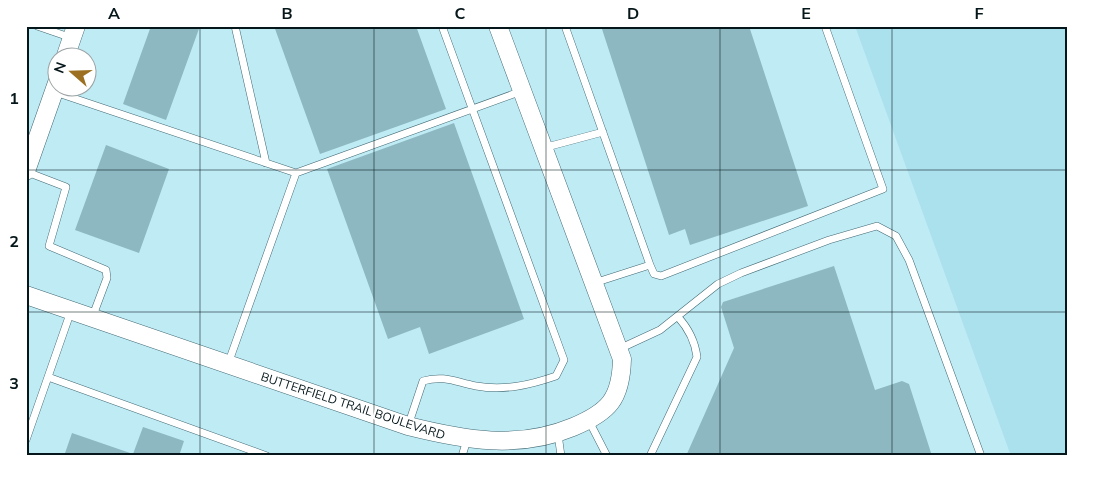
<svg xmlns="http://www.w3.org/2000/svg" width="1093" height="482" viewBox="0 0 1093 482" font-family="Mulish,sans-serif">
<rect width="100%" height="100%" fill="#bfebf5"/>
<path fill="#abe0ed" d="M 855,26 L 1067,26 L 1067,456 L 1011,456 Z"/>
<path fill="#8db8c2" d="M 151,26 L 200,26 L 166,120 L 123,104 Z
M 274,26 L 416,26 L 446,109 L 320,154 Z
M 601,26 L 749,26 L 808,206 L 690,245 L 685,229 L 669,235 Z
M 454,123 L 524,319 L 429,354 L 420,327 L 388,339 L 327,169 Z
M 106,145 L 169,169 L 139,253 L 75,230 Z
M 834,266 L 875,390 L 902,381 L 909,384 L 932,456 L 686,456 L 734,348 L 721,307 L 723,302 Z
M 143,427 L 184,441 L 179,456 L 64,456 L 72,433 L 133,454 Z"/>
<g fill="none" stroke-linecap="round" stroke-linejoin="round">
<g stroke="#416973" stroke-width="8">
<path id="service" d="M 37,26 L 72,38
M 235,26 L 266,163
M 565,26 L 650,265 L 594,283
M 55,92 L 296,173 L 522,91
M 543,148 L 603,132
M 27,172 L 66,187 L 49,246 L 106,270 L 107,278 L 92,318
M 650,265 L 654,274 L 661,276 L 883,189 L 825,26
M 619,349 L 660,330 L 718,284 L 741,273 L 829,240 L 877,226 L 896,236 L 909,260 L 981,456
M 228,364 L 296,173
M 48,377 L 267,456
M 589,421 L 607,456
M 408,426 L 423,381 C 445,375 455,382 476,386 C 504,391 530,385 556,376 L 564,360 L 442,26
M 558,434 L 561,456
M 26,440 L 71,311
M 462,456 L 467,440
M 650,456 L 697,357 C 695,341 689,329 678,317"/>
</g>
<g stroke="#416973" stroke-width="19">
<path id="tertiary" d="M 65,58 L 76,26
M 26,171 L 58,80
M 26,295 L 408,426 C 464,440 518,450 573,427 C 609,412 621,399 622,359 L 498,26"/>
</g>
<use href="#service" stroke="#fff" stroke-width="7"/>
<use href="#tertiary" stroke="#fff" stroke-width="18"/>
</g>
<path fill="none" stroke="#06171b" stroke-width="1" stroke-opacity="0.55" d="M 200,26 L 200,456M 374,26 L 374,456M 546,26 L 546,456M 720,26 L 720,456M 892,26 L 892,456M 26,170 L 1067,170M 26,312 L 1067,312"/>
<g text-anchor="middle" stroke-width="4.5" stroke-linejoin="round" paint-order="stroke">
<g font-size="12" fill="#06171b" stroke="#fff">
<text transform="translate(353 406) rotate(18)" y="4">BUTTERFIELD TRAIL BOULEVARD</text>
</g>
</g>
<rect width="1093" height="482" fill="none" stroke="#ffffff" stroke-width="55"/>
<g transform="translate(72 72) rotate(290)"><circle r="24" fill="#ffffff" stroke="#9ba2a4"/>
<path d="M0-4L9 19L0 12L-9 19Z" fill="#9d7021"/>
<text y="-8" font-size="14" font-weight="bold" text-anchor="middle" fill="#06171b">N</text>
</g>
<rect x="28" y="28" width="1038" height="426" fill="none" stroke="#06171b" stroke-width="2"/>
<g font-size="16" text-anchor="middle" font-weight="bold" fill="#06171b">
<text x="114" y="19">A</text>
<text x="287" y="19">B</text>
<text x="460" y="19">C</text>
<text x="633" y="19">D</text>
<text x="806" y="19">E</text>
<text x="979" y="19">F</text>
<text x="14" y="104">1</text>
<text x="14" y="247">2</text>
<text x="14" y="389">3</text>
</g>
</svg>
